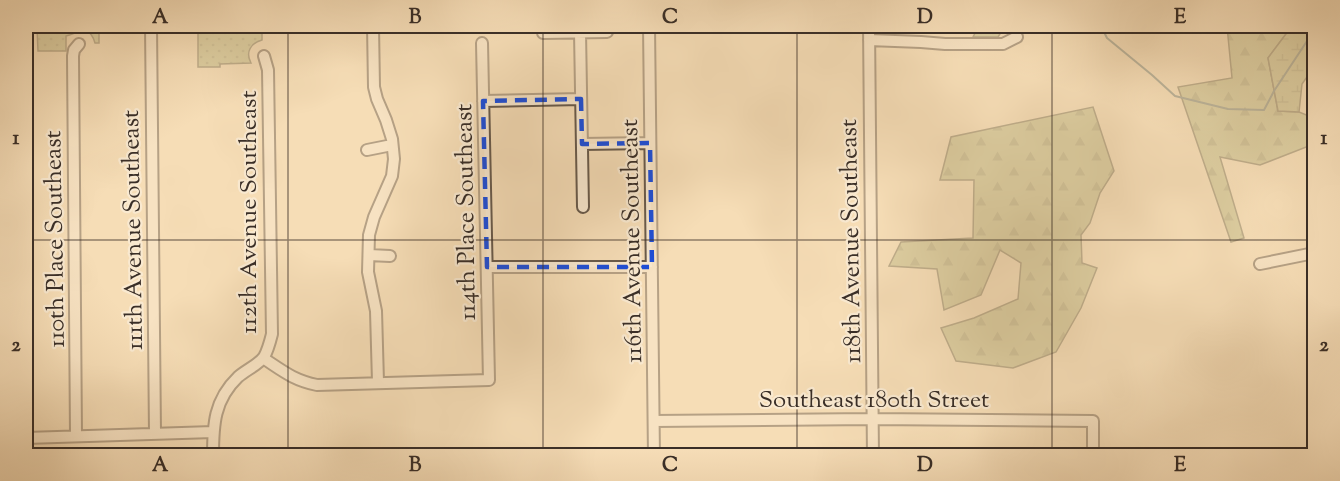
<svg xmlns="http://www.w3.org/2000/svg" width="1340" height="481" viewBox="0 0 1340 481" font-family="'Sorts Mill Goudy',serif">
<defs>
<pattern id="grass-dots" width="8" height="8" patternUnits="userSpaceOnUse" patternTransform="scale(1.5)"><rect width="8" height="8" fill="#c2bf8a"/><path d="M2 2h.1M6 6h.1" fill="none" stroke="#a7a477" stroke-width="1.8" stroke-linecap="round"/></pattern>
<pattern id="forest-firs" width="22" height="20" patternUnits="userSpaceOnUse" patternTransform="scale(1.5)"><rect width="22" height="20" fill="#c2bf8a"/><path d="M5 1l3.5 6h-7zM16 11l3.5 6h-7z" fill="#a7a477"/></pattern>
<pattern id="wetland-marsh" width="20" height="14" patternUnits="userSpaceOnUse" patternTransform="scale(1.5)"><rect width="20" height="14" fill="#c2bf8a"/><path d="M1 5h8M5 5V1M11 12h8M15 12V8" fill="none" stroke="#a7a477"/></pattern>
</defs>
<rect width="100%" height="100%" fill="#f6ddb7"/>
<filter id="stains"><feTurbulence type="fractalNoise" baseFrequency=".00333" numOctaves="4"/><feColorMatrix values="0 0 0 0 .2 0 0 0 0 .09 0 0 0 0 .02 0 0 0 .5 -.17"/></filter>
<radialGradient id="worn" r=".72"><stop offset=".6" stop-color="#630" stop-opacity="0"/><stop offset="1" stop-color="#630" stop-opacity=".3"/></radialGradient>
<path fill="url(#grass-dots)" stroke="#7e7658" stroke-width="1.5" d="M 45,26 L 99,26 L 99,43 L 95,43 C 89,23 79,33 66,36 L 66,51 L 38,51 L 37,28 L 44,28 Z
M 198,26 L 234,26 L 235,33 L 262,33 L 262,40 C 251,43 245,52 251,63 L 220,64 L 220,67 L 198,67 Z
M 979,26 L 1005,26 L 998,37 L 973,37 Z"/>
<path fill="url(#forest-firs)" stroke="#7e7658" stroke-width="1.5" d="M 1227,26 L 1292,26 L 1268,58 L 1278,111 L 1299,112 L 1314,118 L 1314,144 L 1260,165 L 1220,157 L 1244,238 L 1231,242 L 1178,87 L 1232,78 Z
M 1093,107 L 1114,171 L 1100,193 L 1090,223 L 1081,235 L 1082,263 L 1097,268 L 1081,308 L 1056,352 L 1013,368 L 956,361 L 941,328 L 974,318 L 1018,299 L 1021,263 L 1000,250 L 981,295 L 944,310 L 937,269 L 889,266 L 901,242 L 973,238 L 974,180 L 940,180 L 951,137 Z"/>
<path fill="url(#wetland-marsh)" stroke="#7e7658" stroke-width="1.5" d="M 1292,26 L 1314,26 L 1314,67 L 1302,84 L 1299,112 L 1278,111 L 1268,58 Z"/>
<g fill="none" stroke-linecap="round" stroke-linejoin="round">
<path stroke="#758378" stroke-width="2" d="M 1101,26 L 1107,38 L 1152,75 L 1175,96 L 1228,109 L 1264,110 L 1274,91 L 1311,35 L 1314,34"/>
<g stroke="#685a4b" stroke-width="14">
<path id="minor" d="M 151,26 L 155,433
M 373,26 L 374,87 L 377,99 L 386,120 L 392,139 L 394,159 L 392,176 L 374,217 L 369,235 L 368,272 L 376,311 L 378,382
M 649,26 L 654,456
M 869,26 L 873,456
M 580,32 L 583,207
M 543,33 L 607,32
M 869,40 L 921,42 L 945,44 L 1003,44 L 1017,37
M 483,101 L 581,99
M 582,144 L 650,143
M 367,150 L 392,145
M 369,255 L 390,256
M 1260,264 L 1314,253
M 487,267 L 652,267
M 263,358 C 283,371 293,380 317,385 L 489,380 L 482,43
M 654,421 L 873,419 L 1093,421 L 1093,456
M 76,436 L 73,56 L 74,50 L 79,44
M 26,438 L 213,432
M 213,456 C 213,425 214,400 238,377 C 246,370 258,365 264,357 C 268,350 270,342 272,334 L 268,70 L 264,56"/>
</g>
<use href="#minor" stroke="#f9e9d0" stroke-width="10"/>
</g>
<path d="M0 0H1340V481H0ZM 581,99 L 582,144 L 650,143 L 652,267 L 487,267 L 483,101 Z" fill="#f6ddb7" fill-opacity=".55" fill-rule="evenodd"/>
<path fill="none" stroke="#1d4ed8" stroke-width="4.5" stroke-dasharray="12 8" stroke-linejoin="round" d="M 581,99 L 582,144 L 650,143 L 652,267 L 487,267 L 483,101 Z"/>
<path fill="none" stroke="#392e27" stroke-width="1.5" stroke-opacity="0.55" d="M 288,26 L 288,456M 543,26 L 543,456M 797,26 L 797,456M 1052,26 L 1052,456M 26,240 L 1314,240"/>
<g text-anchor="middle" stroke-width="4.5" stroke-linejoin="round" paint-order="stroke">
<g font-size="24" fill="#392e27" stroke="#f9e9d0">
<text transform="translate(248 212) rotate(-90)" y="8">112th Avenue Southeast</text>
<text transform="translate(465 212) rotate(-91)" y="8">114th Place Southeast</text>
<text transform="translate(132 230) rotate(-91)" y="8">111th Avenue Southeast</text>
<text transform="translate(54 239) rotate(-91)" y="8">110th Place Southeast</text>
<text transform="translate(631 241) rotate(-91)" y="8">116th Avenue Southeast</text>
<text transform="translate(850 241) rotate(-91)" y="8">118th Avenue Southeast</text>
<text x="874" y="407">Southeast 180th Street</text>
</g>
</g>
<rect width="1340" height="481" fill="none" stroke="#f6ddb7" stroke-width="66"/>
<rect x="33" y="33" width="1274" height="415" fill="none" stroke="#392e27" stroke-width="2"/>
<g font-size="20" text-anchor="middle" font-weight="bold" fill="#392e27">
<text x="160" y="23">A</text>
<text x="415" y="23">B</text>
<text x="670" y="23">C</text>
<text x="925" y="23">D</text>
<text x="1180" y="23">E</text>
<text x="16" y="144">1</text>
<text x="1324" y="144">1</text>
<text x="16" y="351">2</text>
<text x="1324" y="351">2</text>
<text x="160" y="471">A</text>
<text x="415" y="471">B</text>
<text x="670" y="471">C</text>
<text x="925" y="471">D</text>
<text x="1180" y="471">E</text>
</g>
<rect width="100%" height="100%" filter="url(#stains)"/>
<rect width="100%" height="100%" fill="url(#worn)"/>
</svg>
